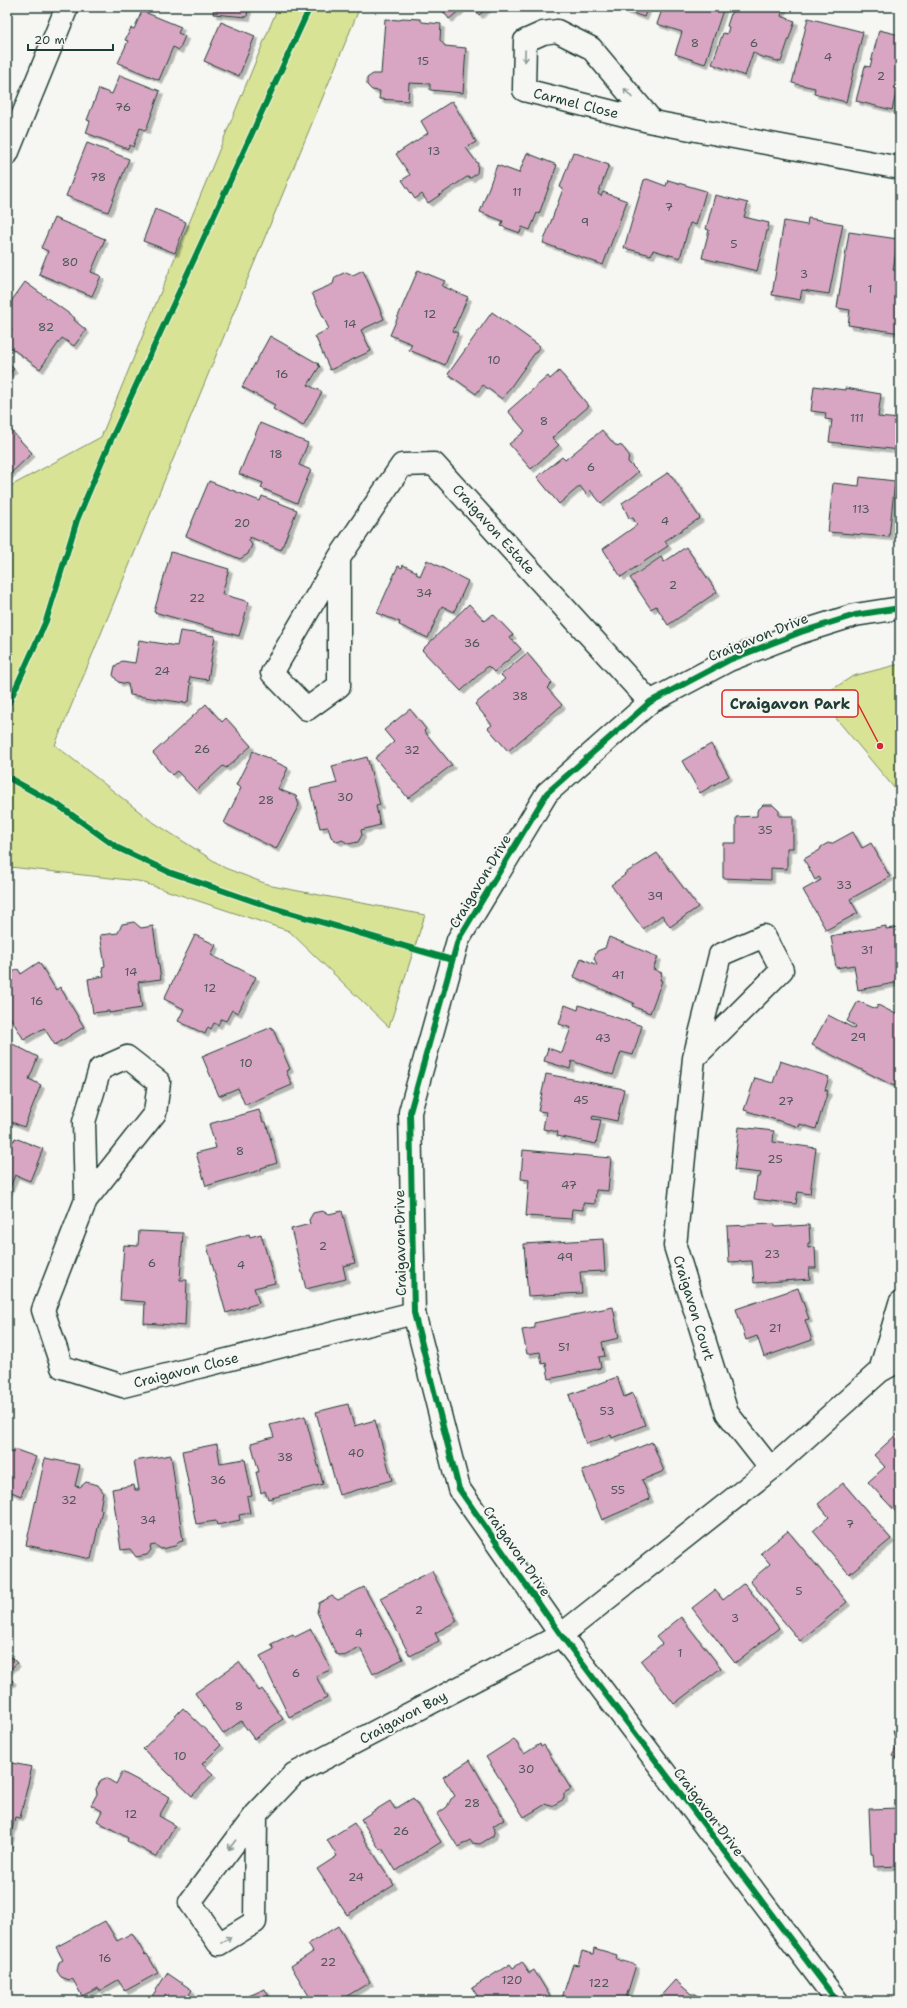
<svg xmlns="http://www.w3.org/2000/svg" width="907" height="2008" viewBox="0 0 907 2008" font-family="'Shantell Sans',sans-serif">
<defs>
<filter id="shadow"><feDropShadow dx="3.5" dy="3.5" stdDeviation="0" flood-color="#0004"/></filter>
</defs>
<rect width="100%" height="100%" fill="#f6f6f2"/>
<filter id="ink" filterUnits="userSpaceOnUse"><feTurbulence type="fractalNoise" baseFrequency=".025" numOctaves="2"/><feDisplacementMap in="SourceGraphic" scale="8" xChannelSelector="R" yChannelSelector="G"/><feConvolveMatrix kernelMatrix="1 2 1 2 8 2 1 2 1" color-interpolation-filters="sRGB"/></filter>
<g filter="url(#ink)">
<path fill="#d8e396" stroke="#7c9065" d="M 278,7 L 360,7 L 55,745 L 150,820 L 225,868 L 272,886 L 425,915 L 389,1027 L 289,931 L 138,881 L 10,867 L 7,873 L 7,488 L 101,437 Z
M 900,664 L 900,795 L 819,698 L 853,676 Z"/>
<path fill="#d8a6c2" stroke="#1f3d34" filter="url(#shadow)" d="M 214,7 L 248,7 L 247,17 L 213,14 Z
M 440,7 L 461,7 L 460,10 L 449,19 Z
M 473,7 L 489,7 L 479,15 Z
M 614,7 L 648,7 L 644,17 Z
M 663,7 L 724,7 L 705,64 L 675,54 L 682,32 L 657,24 Z
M 733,7 L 784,7 L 781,16 L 795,21 L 781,62 L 759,56 L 753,52 L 745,76 L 712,64 L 723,33 L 727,34 L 729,27 L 727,26 Z
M 142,11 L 181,27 L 178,33 L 185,36 L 179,50 L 173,47 L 159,80 L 118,63 L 128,41 L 125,40 L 131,28 L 134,29 Z
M 402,18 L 420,19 L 422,22 L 441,24 L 440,40 L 445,46 L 466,48 L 463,93 L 430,90 L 430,84 L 409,83 L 408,101 L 379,99 L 380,91 L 372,90 L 367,85 L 367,78 L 373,74 L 381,74 L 385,19 L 400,20 Z
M 808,18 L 863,32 L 846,102 L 814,94 L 815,88 L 792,83 Z
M 221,22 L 255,36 L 239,76 L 204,61 Z
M 879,30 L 900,35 L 900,86 L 898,85 L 892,110 L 856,101 L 865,66 L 870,67 Z
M 120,75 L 160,91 L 146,130 L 140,128 L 133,147 L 130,145 L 128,149 L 86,133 L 90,121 L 87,120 L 99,89 L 112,94 Z
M 452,101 L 476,142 L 466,148 L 478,164 L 477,173 L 471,178 L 467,177 L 428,203 L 422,194 L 415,199 L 402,180 L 410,175 L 396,154 L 428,133 L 421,121 Z
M 87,143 L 129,159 L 108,212 L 66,196 Z
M 573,152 L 609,165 L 598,194 L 601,196 L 603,192 L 627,201 L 603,265 L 543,243 L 563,189 L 560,187 Z
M 527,153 L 557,165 L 539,214 L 537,213 L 530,230 L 522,227 L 520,233 L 501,226 L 503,221 L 480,212 L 497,165 L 519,173 Z
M 647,179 L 666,186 L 668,180 L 706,191 L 696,225 L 690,223 L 680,258 L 653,250 L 651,255 L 624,248 L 644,180 Z
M 715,195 L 748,203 L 744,217 L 769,223 L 757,271 L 702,258 L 709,230 L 706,229 Z
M 155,209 L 186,222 L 175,253 L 143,241 Z
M 54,218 L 105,239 L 91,272 L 101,276 L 92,296 L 39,274 L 48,251 L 41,248 Z
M 808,218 L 843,224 L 829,294 L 802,290 L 800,300 L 772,295 L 784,221 L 807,225 Z
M 849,232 L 898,239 L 893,270 L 900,271 L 900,333 L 848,325 L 850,310 L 837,308 Z
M 363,270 L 384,319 L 361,330 L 371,351 L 330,370 L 315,336 L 329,329 L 312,293 L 333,284 L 335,277 L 346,272 L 353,275 Z
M 418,270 L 445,281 L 442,286 L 468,297 L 453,331 L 458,333 L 445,365 L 409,350 L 412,344 L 390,335 Z
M 25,282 L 75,318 L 74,320 L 86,330 L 74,346 L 62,338 L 40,369 L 7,345 L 7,336 L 12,329 L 7,325 L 7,307 Z
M 492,312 L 540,346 L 502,399 L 483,385 L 476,394 L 448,374 Z
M 270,336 L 319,364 L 318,365 L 320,366 L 308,385 L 322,392 L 303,426 L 273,409 L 275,405 L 242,387 Z
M 7,362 L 14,369 L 7,375 Z
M 559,371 L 589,406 L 552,438 L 559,445 L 531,469 L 509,444 L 525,431 L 508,411 L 548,376 L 550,379 Z
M 814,386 L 845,390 L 845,388 L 881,394 L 878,417 L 900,419 L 900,450 L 829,442 L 832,420 L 825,419 L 826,413 L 811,411 Z
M 260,423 L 308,443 L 299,465 L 311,470 L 297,503 L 261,488 L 263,483 L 239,474 Z
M 7,426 L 32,453 L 7,477 Z
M 602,430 L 615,445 L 622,446 L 629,455 L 628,462 L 638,472 L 601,503 L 590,490 L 586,494 L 580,486 L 559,504 L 537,477 L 562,457 L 565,460 Z
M 669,472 L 700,518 L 665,541 L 668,546 L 621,577 L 603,549 L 637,525 L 633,518 L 629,518 L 622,503 Z
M 860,477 L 895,481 L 889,537 L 828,532 L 833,483 L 859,486 Z
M 209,481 L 260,501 L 262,496 L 297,510 L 281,550 L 250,537 L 249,540 L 252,545 L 248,554 L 240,559 L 186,536 Z
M 686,547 L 717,592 L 668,625 L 656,606 L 651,609 L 630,578 L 661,557 L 664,562 Z
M 171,552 L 229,569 L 222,594 L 249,602 L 239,636 L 154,612 Z
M 427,560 L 468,581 L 454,612 L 442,606 L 428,638 L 399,625 L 400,622 L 377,613 L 398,566 L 402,568 L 403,565 L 417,572 L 416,574 L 420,576 Z
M 469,604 L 485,621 L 493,614 L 513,635 L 510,637 L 521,649 L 494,672 L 488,666 L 461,691 L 422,650 Z
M 180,631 L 215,636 L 208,680 L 190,677 L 189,682 L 191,683 L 189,701 L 187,701 L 186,703 L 130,695 L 128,684 L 118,682 L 113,675 L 115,666 L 122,661 L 135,663 L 139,640 L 177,646 Z
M 527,653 L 552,683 L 547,688 L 562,705 L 508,751 L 488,728 L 492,725 L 475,704 L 505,679 L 501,675 Z
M 206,704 L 222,722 L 226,718 L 251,746 L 226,768 L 223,766 L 196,791 L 177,771 L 172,775 L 153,753 Z
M 410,709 L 426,729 L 424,731 L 452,765 L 408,798 L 375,758 L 394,742 L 384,730 Z
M 711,744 L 729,776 L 700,793 L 682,761 Z
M 253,751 L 288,768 L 278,789 L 296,796 L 299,805 L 276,849 L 224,823 L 241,788 L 236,785 Z
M 367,757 L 380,805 L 376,806 L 380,825 L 361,830 L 362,835 L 358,842 L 349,844 L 342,840 L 338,842 L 331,837 L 328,827 L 320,828 L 310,789 L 337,783 L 332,766 Z
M 763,805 L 773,805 L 779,811 L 779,816 L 793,816 L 793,848 L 787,848 L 787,869 L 771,868 L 771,880 L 723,878 L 723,843 L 736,843 L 736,817 L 757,816 L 757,811 Z
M 853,832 L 862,848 L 871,843 L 890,877 L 850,899 L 858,913 L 826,930 L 803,890 L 821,880 L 819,877 L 815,880 L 804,859 L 820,850 L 821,847 L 828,843 L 831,844 Z
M 657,853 L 698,907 L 670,927 L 662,915 L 643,929 L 611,885 L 625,875 L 624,874 Z
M 134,922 L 141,928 L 153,926 L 161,979 L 138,982 L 142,1008 L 109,1013 L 109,1011 L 93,1013 L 88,979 L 104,976 L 102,967 L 105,966 L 100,935 L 118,933 L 122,924 Z
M 886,926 L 886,929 L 900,927 L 900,982 L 858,990 L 854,965 L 836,968 L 831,936 Z
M 195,935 L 216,945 L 211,955 L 256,977 L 238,1013 L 232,1010 L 226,1021 L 221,1019 L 218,1025 L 214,1023 L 211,1029 L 208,1027 L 205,1034 L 178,1021 L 184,1009 L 164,999 Z
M 609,937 L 658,957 L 653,969 L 662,973 L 660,980 L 662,981 L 650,1013 L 632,1006 L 634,1003 L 574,977 L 581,958 L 597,965 L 594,958 L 597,951 L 605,948 Z
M 39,962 L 56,990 L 60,987 L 84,1027 L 55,1045 L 44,1028 L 24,1040 L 7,1012 L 7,976 L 18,969 L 21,974 Z
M 858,1001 L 876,1009 L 878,1005 L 900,1016 L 900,1073 L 894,1086 L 812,1045 L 828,1015 L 855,1029 L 856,1026 L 847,1021 Z
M 565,1005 L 578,1010 L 579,1005 L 642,1026 L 633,1055 L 621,1052 L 613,1075 L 572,1061 L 570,1069 L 544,1061 L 548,1048 L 562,1053 L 571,1028 L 559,1024 Z
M 272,1027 L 290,1069 L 286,1071 L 292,1085 L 245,1105 L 238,1088 L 219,1096 L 202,1056 Z
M 7,1041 L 38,1057 L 29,1079 L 41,1085 L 24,1127 L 7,1120 Z
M 780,1061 L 829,1077 L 825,1090 L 828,1091 L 816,1129 L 800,1124 L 799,1127 L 744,1110 L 755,1078 L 773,1083 Z
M 546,1074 L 624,1089 L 617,1121 L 593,1116 L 592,1119 L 601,1120 L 596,1144 L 557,1136 L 558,1132 L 543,1129 L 546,1112 L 538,1111 Z
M 259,1110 L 263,1122 L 266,1122 L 277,1163 L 261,1168 L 261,1170 L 206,1186 L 196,1153 L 216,1148 L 209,1124 Z
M 739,1127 L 774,1131 L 773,1142 L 816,1148 L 810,1194 L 798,1192 L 796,1204 L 754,1199 L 757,1177 L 760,1177 L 761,1173 L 734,1170 Z
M 7,1138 L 14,1141 L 15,1138 L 43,1149 L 30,1181 L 15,1175 L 7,1195 Z
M 523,1150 L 611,1158 L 608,1191 L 596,1190 L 595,1204 L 583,1203 L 583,1210 L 572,1209 L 571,1219 L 526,1216 L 529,1180 L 521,1179 Z
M 322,1211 L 329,1214 L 342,1211 L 355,1263 L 343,1266 L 346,1279 L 306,1289 L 291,1229 L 310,1224 L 309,1220 L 313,1213 Z
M 775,1224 L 775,1227 L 809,1225 L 810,1243 L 808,1243 L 808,1248 L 815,1247 L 816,1268 L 809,1268 L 810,1279 L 754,1283 L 752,1261 L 729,1262 L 727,1226 Z
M 139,1231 L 183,1233 L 180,1280 L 187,1280 L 185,1326 L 144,1323 L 145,1302 L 120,1300 L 124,1245 L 138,1246 Z
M 249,1234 L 250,1237 L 261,1234 L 275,1283 L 254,1288 L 259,1303 L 226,1313 L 207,1246 Z
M 603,1239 L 605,1271 L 580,1272 L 582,1293 L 528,1296 L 524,1244 Z
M 798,1288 L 809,1319 L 805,1320 L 812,1340 L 764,1357 L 757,1336 L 746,1340 L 736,1309 Z
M 613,1307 L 619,1338 L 602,1342 L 605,1356 L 599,1357 L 601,1368 L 549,1379 L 546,1363 L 542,1364 L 540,1352 L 527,1354 L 522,1330 L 535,1328 L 534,1323 Z
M 617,1377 L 624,1397 L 633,1393 L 645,1425 L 612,1438 L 611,1435 L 586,1444 L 569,1395 Z
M 348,1404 L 354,1426 L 375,1420 L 392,1480 L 339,1495 L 316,1412 Z
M 305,1416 L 323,1484 L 268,1499 L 265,1491 L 261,1493 L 256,1472 L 259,1472 L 251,1443 L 274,1437 L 270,1425 Z
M 898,1433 L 900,1435 L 900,1512 L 898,1514 L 868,1482 L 885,1467 L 874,1455 Z
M 652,1442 L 664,1471 L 642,1480 L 650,1499 L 602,1520 L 582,1471 Z
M 217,1444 L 220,1463 L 245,1459 L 252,1496 L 247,1497 L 250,1513 L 239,1515 L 240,1520 L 217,1525 L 216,1521 L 196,1524 L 182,1451 Z
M 14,1449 L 36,1457 L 21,1496 L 9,1491 L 7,1496 L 7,1450 L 13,1453 Z
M 171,1455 L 183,1541 L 179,1542 L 175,1546 L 161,1549 L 155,1545 L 150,1546 L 151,1550 L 147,1555 L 136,1557 L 130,1549 L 121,1550 L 112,1489 L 134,1485 L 135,1490 L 139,1490 L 134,1461 Z
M 45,1458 L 80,1465 L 75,1486 L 80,1487 L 86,1482 L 98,1485 L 103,1492 L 100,1509 L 102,1510 L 91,1559 L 26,1545 Z
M 843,1483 L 891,1539 L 849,1574 L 813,1531 L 829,1517 L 818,1504 Z
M 788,1531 L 847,1602 L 800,1641 L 750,1581 L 770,1564 L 761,1553 Z
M 432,1571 L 457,1621 L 435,1633 L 439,1641 L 410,1656 L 380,1598 Z
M 744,1583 L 779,1628 L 735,1663 L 692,1608 L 715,1590 L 723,1600 Z
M 364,1587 L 403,1659 L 373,1674 L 360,1648 L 344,1656 L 336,1654 L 317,1612 L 319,1603 L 332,1596 L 338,1600 Z
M 681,1617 L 721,1668 L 674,1704 L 641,1661 L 662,1644 L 656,1637 Z
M 311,1629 L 329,1665 L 330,1670 L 316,1676 L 327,1698 L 289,1717 L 260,1656 L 274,1649 L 271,1644 L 293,1634 L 295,1637 Z
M 7,1653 L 17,1663 L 7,1672 Z
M 239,1662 L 259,1691 L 262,1689 L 283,1719 L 254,1739 L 241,1721 L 223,1734 L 195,1693 Z
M 7,1675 L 13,1681 L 7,1686 Z
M 183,1708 L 221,1745 L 202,1764 L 213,1774 L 192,1796 L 143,1749 Z
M 900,1720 L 900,1740 L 895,1738 L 893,1731 Z
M 514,1739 L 524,1754 L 540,1744 L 541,1747 L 544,1745 L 571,1789 L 564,1793 L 564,1799 L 552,1806 L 547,1805 L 546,1804 L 524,1817 L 486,1757 Z
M 900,1741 L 900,1761 L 892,1756 Z
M 470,1760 L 504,1819 L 493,1826 L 495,1829 L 493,1836 L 480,1844 L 472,1843 L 470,1840 L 458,1847 L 437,1814 L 447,1807 L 451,1799 L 455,1796 L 443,1777 Z
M 7,1762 L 32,1767 L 20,1818 L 15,1817 L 8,1847 Z
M 122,1772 L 170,1797 L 159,1816 L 175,1825 L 157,1857 L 127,1841 L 128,1838 L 97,1821 L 102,1811 L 91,1805 L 97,1794 L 96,1789 L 101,1780 L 106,1778 L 116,1784 Z
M 413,1798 L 441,1842 L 396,1871 L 382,1848 L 380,1850 L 361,1819 L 390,1801 L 395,1809 Z
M 900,1808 L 900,1866 L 874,1867 L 873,1854 L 871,1854 L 869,1809 Z
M 354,1823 L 394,1885 L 347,1915 L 317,1869 L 337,1856 L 327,1840 Z
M 105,1921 L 117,1941 L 132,1933 L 145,1955 L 147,1954 L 158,1973 L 125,1991 L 118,1980 L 99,1991 L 98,1988 L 82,1996 L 72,1978 L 69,1980 L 61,1977 L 57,1971 L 59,1962 L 63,1960 L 56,1947 Z
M 900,1922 L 900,1937 L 893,1931 Z
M 338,1926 L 370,1982 L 339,2001 L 312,2001 L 291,1966 L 313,1952 L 308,1944 Z
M 594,1948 L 617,1955 L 616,1959 L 636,1965 L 625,2001 L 561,2001 L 573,1964 L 578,1965 L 582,1951 L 593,1954 Z
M 522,1962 L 529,1973 L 534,1970 L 553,2001 L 481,2001 L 472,1988 L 510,1964 L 513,1968 Z
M 167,1973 L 192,1990 L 185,2001 L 149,2001 Z
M 675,1980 L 691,1994 L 696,1994 L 704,2001 L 656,2001 Z
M 265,1989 L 271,2001 L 237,2001 Z"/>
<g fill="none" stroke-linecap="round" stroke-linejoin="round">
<g stroke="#1f3d34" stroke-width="25">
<path id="street" d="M 653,122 L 591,48 L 557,31 L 543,33 L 525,41 L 524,90 L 653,122 L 900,168
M 7,154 L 67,7
M 339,558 L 402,465 L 434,464 L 650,702
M 339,558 L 339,686 L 307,709 L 272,673 Z
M 764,936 L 782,970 L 694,1058 L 720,955 Z
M 127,1057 L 159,1082 L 155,1113 L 86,1200 L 84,1122 L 100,1069 Z
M 694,1058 L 675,1246 L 727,1413 L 771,1469
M 86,1200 L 43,1310 L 62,1367 L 123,1386 L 414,1313
M 880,1371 L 900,1303
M 256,1814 L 255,1922 L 219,1944 L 190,1902 L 256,1814 L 294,1774 L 561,1635 L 771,1469 L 880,1371 L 900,1360"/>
</g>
<g stroke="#1f3d34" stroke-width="25">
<path id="secondary" d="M 837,2001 L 561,1635 L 459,1489 L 414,1313 L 410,1112 L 458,940 L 547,793 L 650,702 L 729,660 L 801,632 L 855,615 L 900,608"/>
</g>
<use href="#street" stroke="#f6f6f2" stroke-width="22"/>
<use href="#secondary" stroke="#f6f6f2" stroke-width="22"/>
<g stroke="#f6f6f2" stroke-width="8">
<path id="cycleway" d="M 7,707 L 46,621 L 77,520 L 110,442 L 310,7
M 7,777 L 58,805 L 118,848 L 169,872 L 273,908 L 452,960
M 837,2001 L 561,1635 L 459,1489 L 414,1313 L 410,1112 L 458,940 L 547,793 L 650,702 L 729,660 L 801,632 L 855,615 L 900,608"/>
</g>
<use href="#cycleway" stroke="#00873e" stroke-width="6"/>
</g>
<defs><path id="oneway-shaft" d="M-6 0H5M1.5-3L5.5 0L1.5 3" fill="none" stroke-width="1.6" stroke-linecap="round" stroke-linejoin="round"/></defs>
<g stroke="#8a9a93">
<use href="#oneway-shaft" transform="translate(525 56) rotate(91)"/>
<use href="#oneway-shaft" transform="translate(628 93) rotate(-130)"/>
<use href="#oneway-shaft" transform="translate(232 1845) rotate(127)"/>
<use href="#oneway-shaft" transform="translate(226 1940) rotate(-32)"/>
</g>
</g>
<g text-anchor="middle" stroke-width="4" stroke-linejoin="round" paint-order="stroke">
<g font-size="12" fill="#4d5758">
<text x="695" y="47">8</text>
<text x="754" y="47">6</text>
<text x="828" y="61">4</text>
<text x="423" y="65">15</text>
<text x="881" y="80">2</text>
<text x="123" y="111">76</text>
<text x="434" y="155">13</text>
<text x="98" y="181">78</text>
<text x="517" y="196">11</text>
<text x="669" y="211">7</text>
<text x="585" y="226">9</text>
<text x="734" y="248">5</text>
<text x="70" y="266">80</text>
<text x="804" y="278">3</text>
<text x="870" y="293">1</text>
<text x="430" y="318">12</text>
<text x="350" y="328">14</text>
<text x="46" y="331">82</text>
<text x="494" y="364">10</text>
<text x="282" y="378">16</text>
<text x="857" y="422">111</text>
<text x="544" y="425">8</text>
<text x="276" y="458">18</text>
<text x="591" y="471">6</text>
<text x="861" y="513">113</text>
<text x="665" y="525">4</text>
<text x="242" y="527">20</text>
<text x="673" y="589">2</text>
<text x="424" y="597">34</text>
<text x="197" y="602">22</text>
<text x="472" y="647">36</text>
<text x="162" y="675">24</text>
<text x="520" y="700">38</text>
<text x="202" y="753">26</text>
<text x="412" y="754">32</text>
<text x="345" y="801">30</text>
<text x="266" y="804">28</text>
<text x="765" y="834">35</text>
<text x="844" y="889">33</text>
<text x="655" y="900">39</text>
<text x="867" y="954">31</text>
<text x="131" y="976">14</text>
<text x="618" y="979">41</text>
<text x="210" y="992">12</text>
<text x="37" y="1005">16</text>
<text x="858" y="1041">29</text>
<text x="603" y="1042">43</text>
<text x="246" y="1067">10</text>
<text x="581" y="1104">45</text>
<text x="786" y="1105">27</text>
<text x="240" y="1155">8</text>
<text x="775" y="1163">25</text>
<text x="569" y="1189">47</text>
<text x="323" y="1250">2</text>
<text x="772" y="1258">23</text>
<text x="565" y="1261">49</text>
<text x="152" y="1267">6</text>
<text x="241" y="1269">4</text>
<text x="775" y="1332">21</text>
<text x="564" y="1351">51</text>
<text x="607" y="1415">53</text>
<text x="356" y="1457">40</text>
<text x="285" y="1461">38</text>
<text x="218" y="1484">36</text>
<text x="618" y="1494">55</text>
<text x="69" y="1504">32</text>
<text x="148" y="1524">34</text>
<text x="850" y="1528">7</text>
<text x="799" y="1595">5</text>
<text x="419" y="1614">2</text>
<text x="735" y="1622">3</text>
<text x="359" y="1637">4</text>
<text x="680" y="1657">1</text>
<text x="296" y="1677">6</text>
<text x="239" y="1710">8</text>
<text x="180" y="1760">10</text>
<text x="526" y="1773">30</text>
<text x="472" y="1807">28</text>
<text x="131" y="1818">12</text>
<text x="401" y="1835">26</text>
<text x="356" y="1881">24</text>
<text x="105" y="1962">16</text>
<text x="328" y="1966">22</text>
<text x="512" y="1984">120</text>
<text x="599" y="1987">122</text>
</g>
<g font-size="14" fill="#1f3d34" stroke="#f6f6f2">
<text transform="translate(576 103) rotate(14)" y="5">Carmel Close</text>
<text transform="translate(494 529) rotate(48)" y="5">Craigavon Estate</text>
<text transform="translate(758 637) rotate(-22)" y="5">Craigavon Drive</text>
<text transform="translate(480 881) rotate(-59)" y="5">Craigavon Drive</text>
<text transform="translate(400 1243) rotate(-91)" y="5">Craigavon Drive</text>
<text transform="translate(694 1308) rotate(73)" y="5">Craigavon Court</text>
<text transform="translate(186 1370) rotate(-14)" y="5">Craigavon Close</text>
<text transform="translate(517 1551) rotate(55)" y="5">Craigavon Drive</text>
<text transform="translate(403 1717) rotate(-28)" y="5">Craigavon Bay</text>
<text transform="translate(709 1812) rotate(53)" y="5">Craigavon Drive</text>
</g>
</g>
<path fill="none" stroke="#d62828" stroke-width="1.5" d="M880 746L858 704"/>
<circle fill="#d62828" stroke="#f6f6f2" stroke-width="1.5" cx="880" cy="746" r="4"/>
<rect fill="#f6f6f2" stroke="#d62828" stroke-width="1.5" x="722" y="690" width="136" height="27" rx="4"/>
<g font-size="15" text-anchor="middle" font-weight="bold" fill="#1f3d34">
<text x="790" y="709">Craigavon Park</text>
</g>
<rect width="907" height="2008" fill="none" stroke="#f6f6f2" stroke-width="24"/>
<rect x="12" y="12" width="883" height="1984" fill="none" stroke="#1f3d34" stroke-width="1.5" filter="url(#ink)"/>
<path d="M28 44v6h85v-6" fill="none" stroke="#1f3d34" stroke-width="2"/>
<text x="34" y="44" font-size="12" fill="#1f3d34" stroke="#f6f6f2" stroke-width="3" paint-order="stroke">20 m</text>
</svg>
